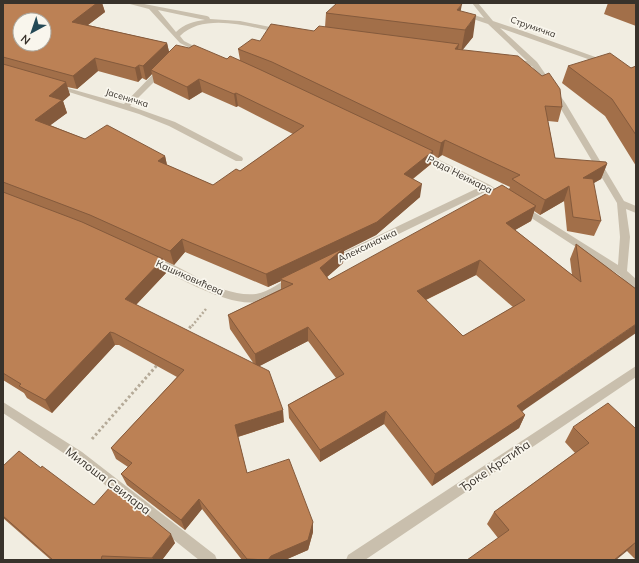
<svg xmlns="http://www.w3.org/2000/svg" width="639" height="563" viewBox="0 0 639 563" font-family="Mulish,sans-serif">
<rect width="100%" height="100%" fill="#f1ede1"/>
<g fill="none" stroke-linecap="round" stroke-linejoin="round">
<path stroke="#b5aa98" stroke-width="2.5" stroke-dasharray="2 2" stroke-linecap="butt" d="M 192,326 L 206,309"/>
<path stroke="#b5aa98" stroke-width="3" stroke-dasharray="2.5 2.5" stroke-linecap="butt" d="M 186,332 L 192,325
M 92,439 L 159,363"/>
<path fill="#c9bfad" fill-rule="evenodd" d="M 126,3 L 139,3 L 207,16 L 209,17 L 210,19 L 240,21 L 280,29 L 283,31 L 280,33 C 251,27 204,12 180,36 L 184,41 L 206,52 L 207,53 L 204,55 L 180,43 L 149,9 ZM 158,10 L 205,20 C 194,21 184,24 176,32 Z
M 472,3 L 478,3 L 493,21 L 526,32 L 609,62 L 608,64 L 602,64 L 500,28 L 537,62 L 566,104 L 624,201 L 636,206 L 636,213 L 626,209 L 630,237 L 627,271 L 636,279 L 636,289 L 632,288 L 619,275 L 516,208 L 521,205 L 524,206 L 618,265 L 620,237 L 617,203 L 558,104 L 532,66 L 511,64 L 511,60 L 527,61 L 488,24 L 461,15 L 461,13 L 463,12 L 484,18 Z
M 159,68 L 162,68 L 166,70 L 130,106 L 175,122 L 242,157 L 243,159 L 242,161 L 236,161 L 169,126 L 139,114 L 53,87 L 57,85 L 124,104 Z
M 419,150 L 490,185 L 507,197 L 503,200 L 487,191 L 335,265 L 329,265 L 327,262 L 329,259 L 480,187 L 416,155 L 415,153 Z
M 152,256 C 185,266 220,298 256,294 C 270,292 280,281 293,277 L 297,278 L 298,281 L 297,284 C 284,290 272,299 257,302 C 228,307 175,276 149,263 L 147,260 L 149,257 Z
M 636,366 L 636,377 L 365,560 L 346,560 L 348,555 Z
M 3,402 L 82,452 L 215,555 L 217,560 L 199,560 L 74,460 L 3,413 Z"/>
</g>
<path fill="#a26f49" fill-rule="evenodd" d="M 3,3 L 103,3 L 102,3 L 105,12 L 88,25 L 167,43 L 169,52 L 240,60 L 238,49 L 260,41 L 314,31 L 325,27 L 326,13 L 460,11 L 473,37 L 462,50 L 562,107 L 558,122 L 548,121 L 555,158 L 607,164 L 601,179 L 593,183 L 601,221 L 594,236 L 567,231 L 564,201 L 540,215 L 534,211 L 531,221 L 515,230 L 572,275 L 570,259 L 576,244 L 636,289 L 522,412 L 525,415 L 519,428 L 432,486 L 384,424 L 320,462 L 289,418 L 288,405 L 336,378 L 308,341 L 259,366 L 284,422 L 238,437 L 247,473 L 313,532 L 308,550 L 285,560 L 242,560 L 202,509 L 185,530 L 127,485 L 121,474 L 128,467 L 116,459 L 111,448 L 177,377 L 119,345 L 115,345 L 52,413 L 27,398 L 24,393 L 3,380 ZM 98,71 L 138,82 L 142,78 L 146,80 L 152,74 L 154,83 L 189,100 L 202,92 L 236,107 L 238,106 L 293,134 L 240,171 L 213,185 L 167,165 L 165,156 L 85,139 L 50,125 L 67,113 L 63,101 L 70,95 L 67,87 L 77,89 ZM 432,155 L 438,158 L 442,155 L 510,187 L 509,189 L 329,280 L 327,277 L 343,263 L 344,251 L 376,235 L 420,197 L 413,179 L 431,164 ZM 185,252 L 268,287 L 281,281 L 281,289 L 228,315 L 230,329 L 254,364 L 136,305 L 166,273 L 163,260 L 174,265 ZM 476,275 L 513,307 L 463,336 L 426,300 Z
M 608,3 L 636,3 L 636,26 L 604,14 Z
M 568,66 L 631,68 L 636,66 L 636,166 L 605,116 L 562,83 Z
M 573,427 L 635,428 L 636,427 L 636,560 L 627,551 L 498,538 L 487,524 L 494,512 L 575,453 L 565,442 Z
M 3,466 L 41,468 L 94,505 L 175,543 L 162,560 L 51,560 L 3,518 Z"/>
<path fill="#845a3c" d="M 93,3 L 103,3 L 102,3 L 105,12 L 76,34 L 72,22 Z
M 462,4 L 458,25 L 457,10 Z
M 476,15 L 473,37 L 461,52 L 465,30 Z
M 167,43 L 170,56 L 151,70 L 152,74 L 146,80 L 143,66 Z
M 459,44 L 456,58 L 455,49 Z
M 95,58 L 98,71 L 77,89 L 73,76 Z
M 139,65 L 142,78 L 138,82 L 135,68 Z
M 199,79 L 202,92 L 189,100 L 187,87 Z
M 66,82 L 70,95 L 63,101 L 67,113 L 40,133 L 35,120 L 49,96 Z
M 236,93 L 238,106 L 236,107 L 234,94 Z
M 445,140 L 442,155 L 438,158 L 441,143 Z
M 433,151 L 431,164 L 402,187 L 404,174 Z
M 165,156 L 168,170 L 158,161 Z
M 607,164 L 601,179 L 577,193 L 583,178 Z
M 422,184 L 420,197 L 376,235 L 344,251 L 343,263 L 320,283 L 280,279 L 281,281 L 268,287 L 266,274 Z
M 569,186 L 564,201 L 540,215 L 545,200 Z
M 536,206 L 531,221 L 501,238 L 506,223 Z
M 182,239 L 185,252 L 174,265 L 170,251 Z
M 163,259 L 166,273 L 129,312 L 125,299 Z
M 480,260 L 476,275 L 415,305 L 417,291 Z
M 636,324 L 636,333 L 511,419 L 517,406 Z
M 308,327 L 308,341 L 256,368 L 255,354 Z
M 110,332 L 115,345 L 52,413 L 45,400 Z
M 283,410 L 284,422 L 237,437 L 235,425 Z
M 386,411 L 384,424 L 320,462 L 320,450 Z
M 525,415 L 519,428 L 432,486 L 435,474 Z
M 199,499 L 202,509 L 185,530 L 181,520 Z
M 313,522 L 313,532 L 308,550 L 285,560 L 268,560 L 271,556 Z
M 171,534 L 175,543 L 162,560 L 154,560 L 152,558 Z
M 636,542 L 627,551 L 616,560 L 614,560 Z"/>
<path fill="#bc8155" stroke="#845a3c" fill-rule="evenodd" d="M 3,3 L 97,3 L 72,22 L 167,43 L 143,66 L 139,65 L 135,68 L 95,58 L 73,76 L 3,57 ZM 20,20 L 44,20 L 44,44 L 20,44 Z
M 337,3 L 456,3 L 462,4 L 457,10 L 476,15 L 465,30 L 326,13 Z
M 271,24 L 314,31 L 319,26 L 459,44 L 455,49 L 518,56 L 542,76 L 549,73 L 560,89 L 562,107 L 545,106 L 555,158 L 606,162 L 607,164 L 583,178 L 593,179 L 601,221 L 573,217 L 569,186 L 545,200 L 512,179 L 520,175 L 445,140 L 441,143 L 272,62 L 238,49 L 252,39 L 260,41 Z
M 176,45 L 189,48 L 194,45 L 227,59 L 230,56 L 261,70 L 433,151 L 404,174 L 422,184 L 377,222 L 266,274 L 182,239 L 170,251 L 90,215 L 3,182 L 3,64 L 66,82 L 49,96 L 62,100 L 35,120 L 85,139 L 107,125 L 165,156 L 158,161 L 213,185 L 236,169 L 240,171 L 304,126 L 236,93 L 234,94 L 199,79 L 187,87 L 151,70 Z
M 610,53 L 631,68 L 636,66 L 636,135 L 612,99 L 568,66 Z
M 502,185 L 536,206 L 506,223 L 581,282 L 576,244 L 636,289 L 636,324 L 517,406 L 525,415 L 435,474 L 386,411 L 320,450 L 288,405 L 344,374 L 308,327 L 255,354 L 228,315 L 293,284 L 280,279 L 344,248 L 320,268 L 329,280 ZM 480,260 L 525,300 L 463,336 L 417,291 Z
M 3,192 L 82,222 L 163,259 L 125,299 L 269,371 L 283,410 L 235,425 L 247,473 L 289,459 L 313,522 L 308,540 L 271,556 L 268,560 L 247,559 L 199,499 L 181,520 L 121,474 L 132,463 L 111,448 L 184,370 L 114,333 L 110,332 L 45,400 L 19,386 L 21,384 L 3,373 Z
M 608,403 L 635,428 L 636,427 L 636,542 L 614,560 L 467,560 L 509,530 L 494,512 L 589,443 L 573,427 Z
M 19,451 L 41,468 L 42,466 L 94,505 L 111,486 L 171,534 L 152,558 L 102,556 L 101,560 L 53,560 L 3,516 L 3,466 Z"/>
<g text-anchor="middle" stroke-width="3.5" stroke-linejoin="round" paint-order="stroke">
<g font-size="9" fill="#38322b" stroke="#f9f6ed">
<text transform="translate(533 27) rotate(19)" y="3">Струмичка</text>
<text transform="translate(127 98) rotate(17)" y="3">Јасеничка</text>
</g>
<g font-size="10" fill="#38322b" stroke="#f9f6ed">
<text transform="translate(460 174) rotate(27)" y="4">Рада Неимара</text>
<text transform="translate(367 245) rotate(-26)" y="4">Алексиначка</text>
<text transform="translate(190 277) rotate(24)" y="4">Кашиковићева</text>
</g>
<g font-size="12" fill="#38322b" stroke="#f9f6ed">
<text transform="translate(495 466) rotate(-34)" y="4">Ђоке Крстића</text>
<text transform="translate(108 481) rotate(37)" y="4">Милоша Свилара</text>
</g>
</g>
<rect width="639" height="563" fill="none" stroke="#38322b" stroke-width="8"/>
<g transform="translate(32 32) rotate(220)"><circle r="19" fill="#f9f6ed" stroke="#aca89f"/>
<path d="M0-3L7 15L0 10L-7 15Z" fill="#244956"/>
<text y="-6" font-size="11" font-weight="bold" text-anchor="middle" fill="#38322b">N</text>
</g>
</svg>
